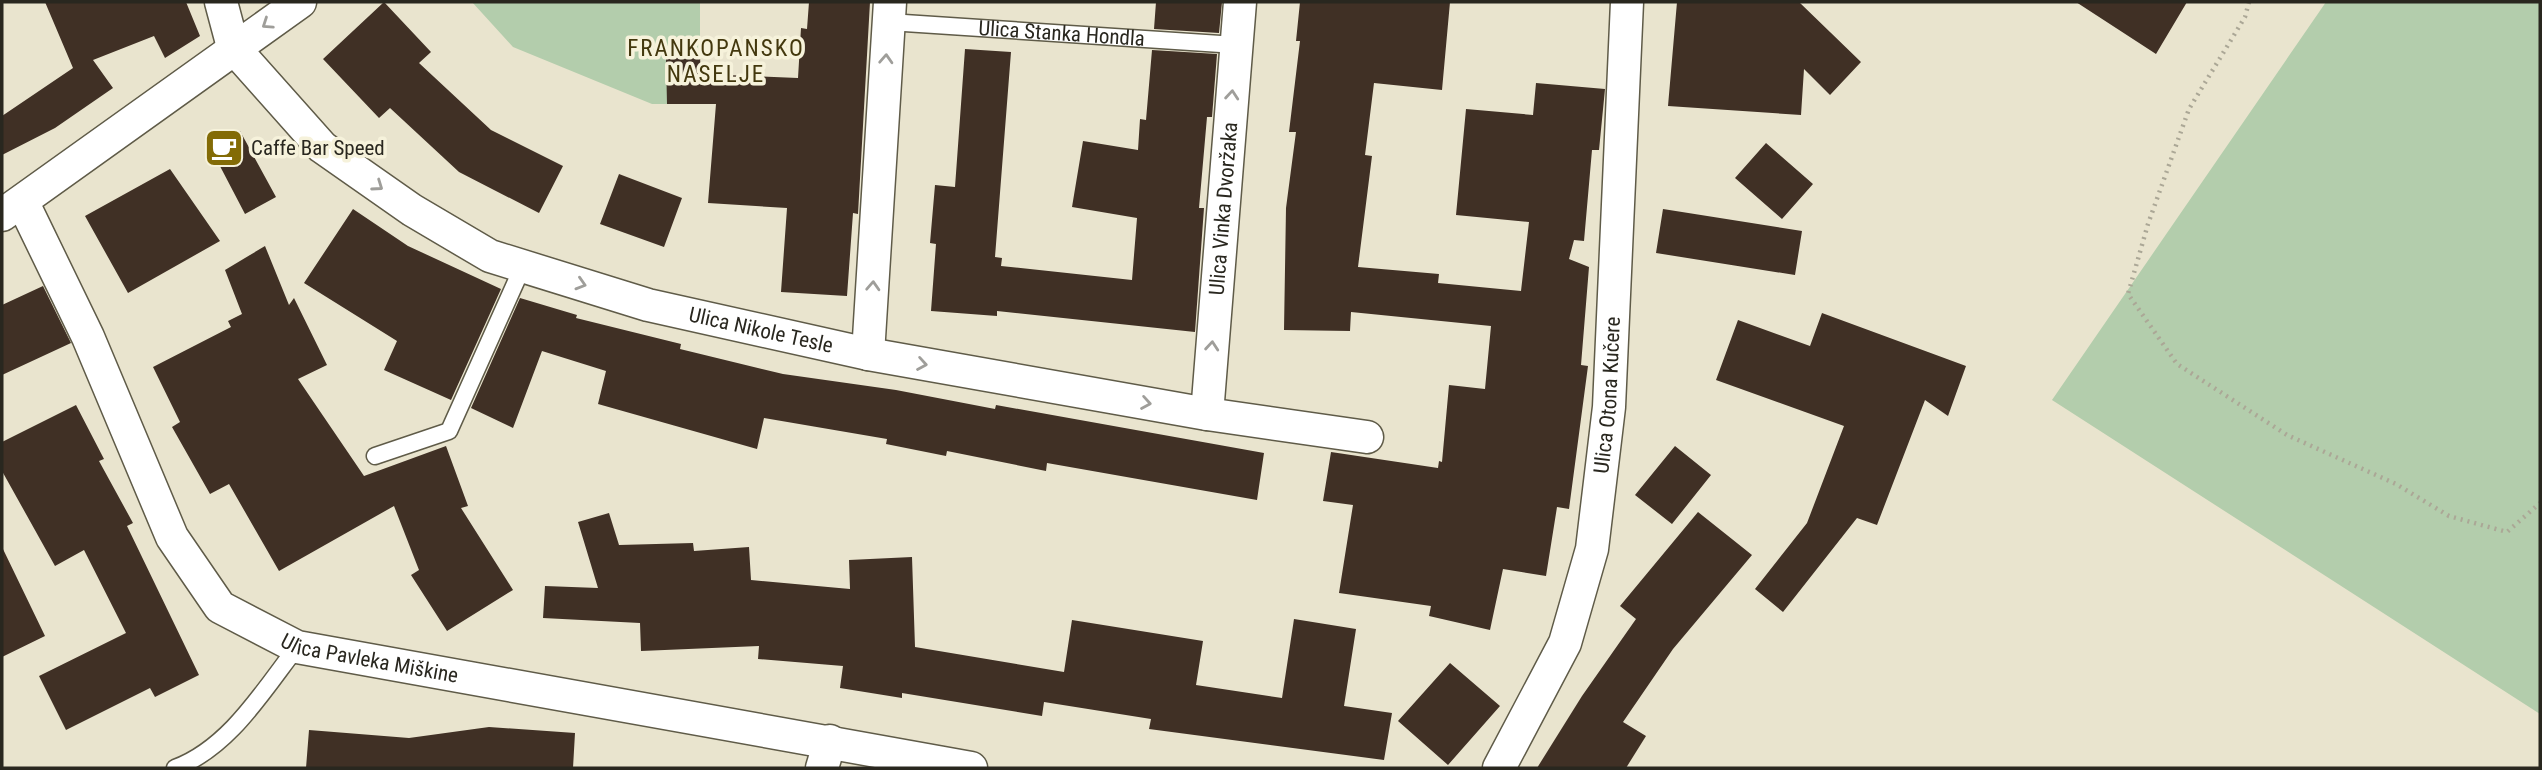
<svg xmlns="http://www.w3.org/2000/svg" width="2542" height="770" viewBox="0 0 2542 770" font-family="'Roboto Condensed',sans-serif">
<rect width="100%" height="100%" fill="#e9e4ce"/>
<path fill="#b3cdac" d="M 472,2 L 700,2 L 700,57 L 667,58 L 667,104 L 652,104 L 513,47 Z
M 2326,2 L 2540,2 L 2540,714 L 2052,400 Z"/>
<path fill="#403025" d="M 45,2 L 186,2 L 200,36 L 165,58 L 154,36 L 93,60 L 113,88 L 55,128 L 2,155 L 2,116 L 73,68 Z
M 384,2 L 431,52 L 419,63 L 491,130 L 563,166 L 539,213 L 459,172 L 390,108 L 379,118 L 323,59 Z
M 809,2 L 870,2 L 858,214 L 853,213 L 847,296 L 781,292 L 787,208 L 708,203 L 716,104 L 667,104 L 666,58 L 700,57 L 701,74 L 798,78 L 801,28 L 807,29 Z
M 1156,2 L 1222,2 L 1219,33 L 1154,29 Z
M 1300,2 L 1450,2 L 1442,90 L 1374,83 L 1365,155 L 1372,156 L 1358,267 L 1439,274 L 1438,283 L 1521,291 L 1529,222 L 1456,215 L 1466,109 L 1533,115 L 1536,83 L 1605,89 L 1599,150 L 1592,150 L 1584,241 L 1574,240 L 1569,259 L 1589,267 L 1581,365 L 1588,366 L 1569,509 L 1557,507 L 1546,576 L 1503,569 L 1490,630 L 1429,616 L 1431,606 L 1339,593 L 1353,505 L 1323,501 L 1331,452 L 1438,468 L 1439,461 L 1442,462 L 1449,385 L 1485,389 L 1491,326 L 1351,312 L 1350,331 L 1284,330 L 1286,208 L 1296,132 L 1289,132 L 1300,41 L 1296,41 Z
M 1677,2 L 1799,2 L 1861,62 L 1830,95 L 1804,69 L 1801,115 L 1668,106 Z
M 2076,2 L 2187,2 L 2156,54 Z
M 965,49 L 1011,52 L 995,257 L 1002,258 L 1001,266 L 1132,280 L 1137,218 L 1072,207 L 1083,141 L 1138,150 L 1140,119 L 1146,120 L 1152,50 L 1217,54 L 1212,117 L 1207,117 L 1199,208 L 1204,208 L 1195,332 L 997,311 L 997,316 L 931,311 L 936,244 L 930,243 L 935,185 L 955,187 Z
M 240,131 L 276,197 L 245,214 L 210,147 Z
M 1766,143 L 1813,184 L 1782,219 L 1735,178 Z
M 170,169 L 220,241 L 128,293 L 85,216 Z
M 619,174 L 682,198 L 664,247 L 600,224 Z
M 353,209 L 408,246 L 501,289 L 451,400 L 384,370 L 397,341 L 304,283 Z
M 1663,209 L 1802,231 L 1795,275 L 1656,253 Z
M 265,246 L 289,305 L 294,298 L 327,365 L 298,379 L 364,476 L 446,446 L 468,506 L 461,508 L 513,590 L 447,631 L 411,575 L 419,570 L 394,506 L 279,571 L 229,484 L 210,494 L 172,427 L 180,422 L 153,367 L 231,327 L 228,321 L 242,314 L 225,270 Z
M 43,286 L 71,343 L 2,375 L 2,305 Z
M 520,298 L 577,315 L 576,318 L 681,344 L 680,349 L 783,374 L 896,390 L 995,409 L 996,405 L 1264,453 L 1257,500 L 1047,463 L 1046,471 L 947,451 L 946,456 L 886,444 L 887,439 L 764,418 L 757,449 L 598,404 L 606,371 L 542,351 L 513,428 L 471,408 Z
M 1822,313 L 1966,366 L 1948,416 L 1925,400 L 1877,525 L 1857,518 L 1783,612 L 1755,589 L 1807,523 L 1844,426 L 1716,380 L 1738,320 L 1810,346 Z
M 76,405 L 104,459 L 99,461 L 133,523 L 127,526 L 199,675 L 155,697 L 150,688 L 66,730 L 39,676 L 126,633 L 84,550 L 55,566 L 2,471 L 2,442 Z
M 1675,446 L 1711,475 L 1672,524 L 1635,495 Z
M 1698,512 L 1752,555 L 1673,649 L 1623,722 L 1646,736 L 1626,768 L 1537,768 L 1582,696 L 1636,619 L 1620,606 Z
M 609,513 L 619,545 L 693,543 L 694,551 L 749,547 L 751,580 L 850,589 L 849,560 L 912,557 L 915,647 L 1064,672 L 1072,620 L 1203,641 L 1196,685 L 1282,698 L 1294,619 L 1356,629 L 1344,706 L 1392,713 L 1384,760 L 1149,729 L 1151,719 L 1044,702 L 1042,716 L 902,693 L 902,698 L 840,688 L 843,666 L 758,659 L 759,646 L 641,651 L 640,623 L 543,618 L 545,586 L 598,588 L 578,522 Z
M 2,547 L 45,636 L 2,657 Z
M 1450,663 L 1500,706 L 1448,765 L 1398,721 Z
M 489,727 L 575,733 L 573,768 L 306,768 L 309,730 L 409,738 Z"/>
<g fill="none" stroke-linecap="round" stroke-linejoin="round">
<g stroke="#5f5b48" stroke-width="19">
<g id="lane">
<path id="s1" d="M 889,22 L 1236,45"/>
<path d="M 375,456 L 449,431 L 523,266"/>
<path d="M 175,768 C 229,748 263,691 297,647"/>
</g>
</g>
<g stroke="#5f5b48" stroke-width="35">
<g id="street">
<path id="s2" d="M 221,2 L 233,47 L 322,147 L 412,210 L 490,256 L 648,305 L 868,354 L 1207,414 L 1367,437"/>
<path id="s3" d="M 23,203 L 88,337 L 172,537 L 220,607 L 297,647 L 971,768"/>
<path d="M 2,215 L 300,2"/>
<path d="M 868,354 L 890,2"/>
<path id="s4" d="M 1207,414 L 1240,2"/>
<path d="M 822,768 L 830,741"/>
<path id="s5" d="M 1499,768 L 1565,643 L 1592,549 L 1609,407 L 1627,2"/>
</g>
</g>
<path stroke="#aba796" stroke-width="4.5" stroke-dasharray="2 5" stroke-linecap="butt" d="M 2249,2 L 2245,17 L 2189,109 L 2148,224 L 2128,294 L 2177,364 L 2287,435 L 2396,484 L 2449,516 L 2507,532 L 2540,503"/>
<use href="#lane" stroke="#fff" stroke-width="16"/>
<use href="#street" stroke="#fff" stroke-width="32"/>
</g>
<defs><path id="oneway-chevron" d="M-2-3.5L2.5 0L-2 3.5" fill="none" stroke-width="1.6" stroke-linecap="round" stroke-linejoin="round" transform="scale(1.75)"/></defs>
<g stroke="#9f9e9a">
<use href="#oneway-chevron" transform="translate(267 24) rotate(146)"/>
<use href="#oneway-chevron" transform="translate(886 59) rotate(-87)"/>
<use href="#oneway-chevron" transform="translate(1232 95) rotate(-85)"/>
<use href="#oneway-chevron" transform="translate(378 186) rotate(35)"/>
<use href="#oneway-chevron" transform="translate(581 284) rotate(17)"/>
<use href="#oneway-chevron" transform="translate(873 286) rotate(-87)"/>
<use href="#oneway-chevron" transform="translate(1212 346) rotate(-85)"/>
<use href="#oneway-chevron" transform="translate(922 364) rotate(10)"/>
<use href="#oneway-chevron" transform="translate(1146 403) rotate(10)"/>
</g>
<defs>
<g id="cafe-square" transform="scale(2.0125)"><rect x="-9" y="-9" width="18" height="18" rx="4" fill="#836b06" stroke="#f6f2db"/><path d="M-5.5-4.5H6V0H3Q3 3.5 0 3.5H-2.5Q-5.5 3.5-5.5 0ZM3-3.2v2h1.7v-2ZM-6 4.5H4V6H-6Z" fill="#fff"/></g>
</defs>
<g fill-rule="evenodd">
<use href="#cafe-square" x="224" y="148"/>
</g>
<g text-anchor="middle" stroke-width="7" stroke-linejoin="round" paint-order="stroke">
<g font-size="21" fill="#29271f" stroke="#f6f2db">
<text dy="7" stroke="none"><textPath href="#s1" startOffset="173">Ulica Stanka Hondla</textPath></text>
<text dy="7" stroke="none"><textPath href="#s4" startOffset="206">Ulica Vinka Dvoržaka</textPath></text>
<text dy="7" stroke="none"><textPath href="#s2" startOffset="662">Ulica Nikole Tesle</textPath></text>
<text dy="7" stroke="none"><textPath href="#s5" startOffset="394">Ulica Otona Kučere</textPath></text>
<text dy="7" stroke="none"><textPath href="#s3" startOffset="611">Ulica Pavleka Miškine</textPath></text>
</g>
<g font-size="21" fill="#29271f" stroke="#f6f2db" text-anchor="start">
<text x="251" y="155">Caffe Bar Speed</text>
</g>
<g font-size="23" letter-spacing="2" fill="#43380e" stroke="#f6f2db">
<text x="716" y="56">FRANKOPANSKO<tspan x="716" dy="26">NASELJE</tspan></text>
</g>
</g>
<rect width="2542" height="770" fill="none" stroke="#29271f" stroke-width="7"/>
</svg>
